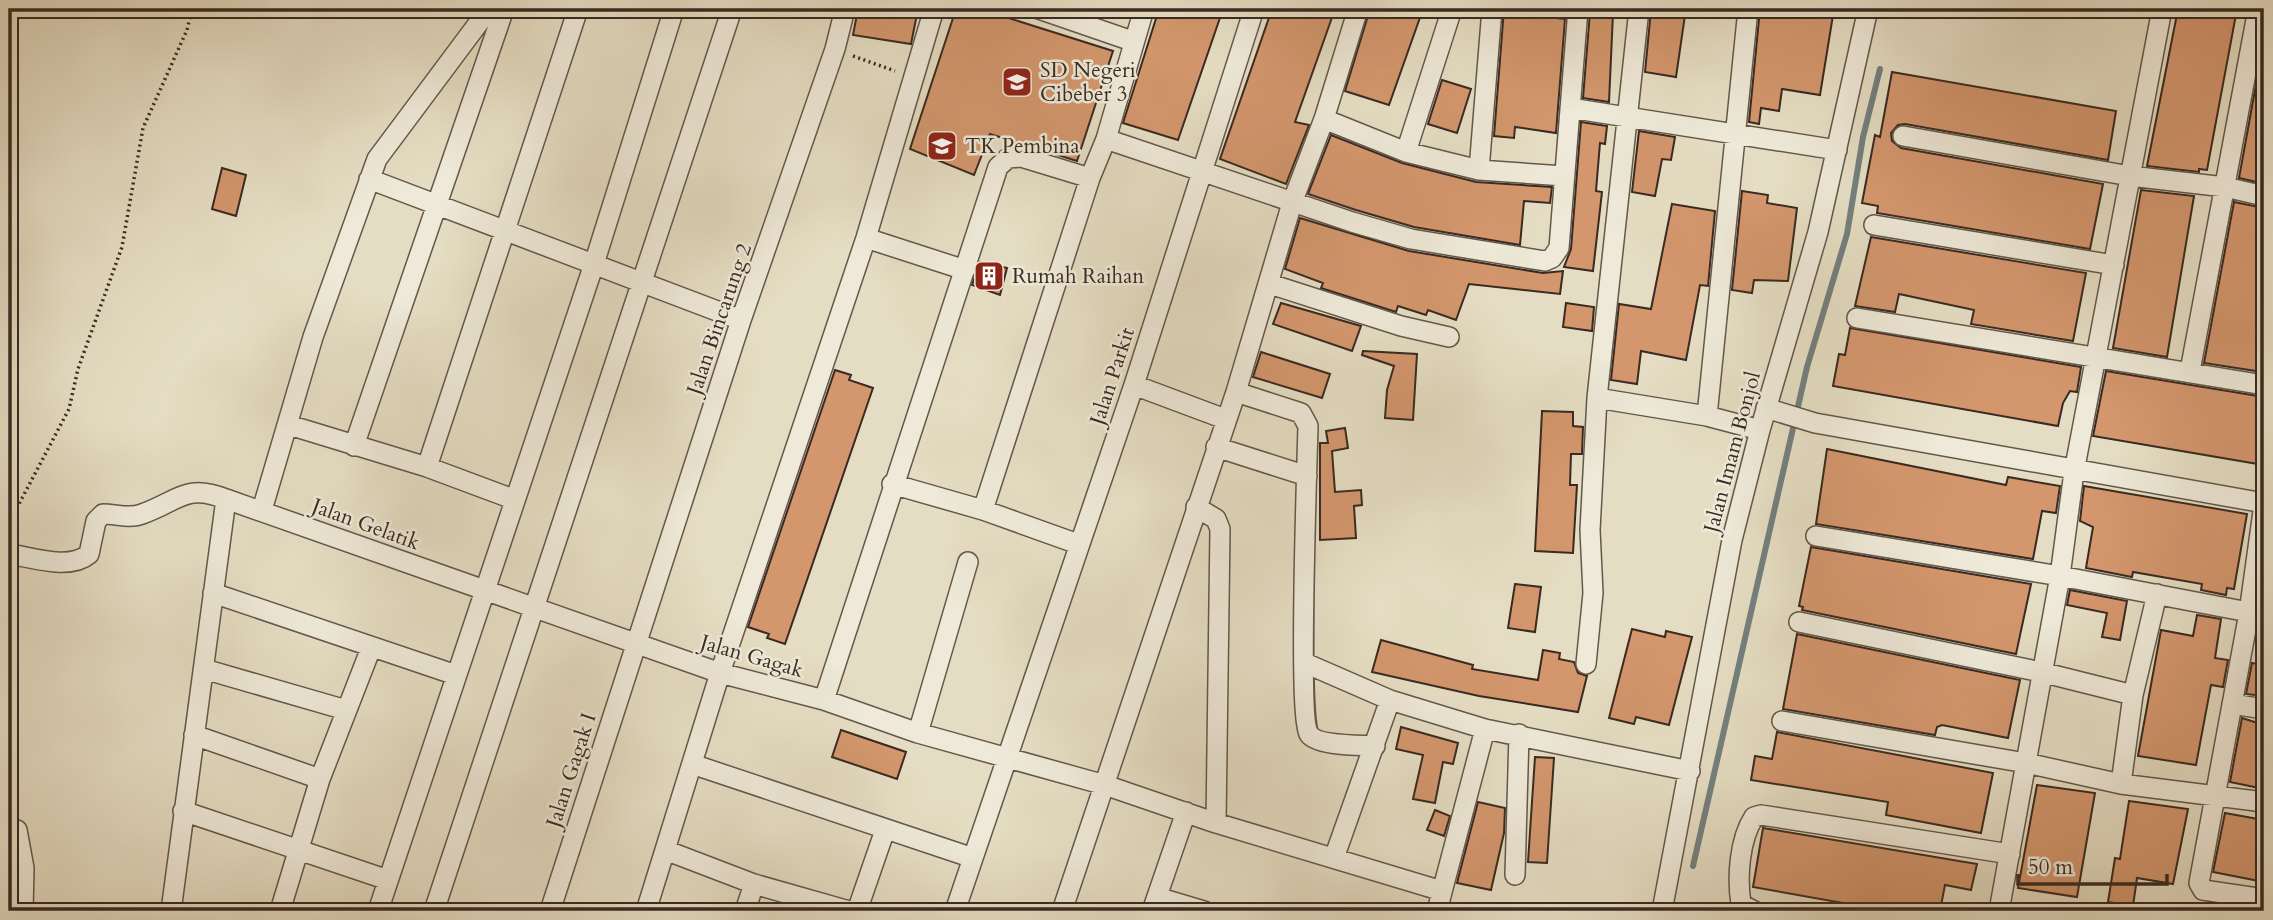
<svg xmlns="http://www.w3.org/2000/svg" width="2273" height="920" viewBox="0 0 2273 920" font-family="Cardo,serif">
<rect width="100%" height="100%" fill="#e5ddc3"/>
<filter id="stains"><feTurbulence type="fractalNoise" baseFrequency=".00286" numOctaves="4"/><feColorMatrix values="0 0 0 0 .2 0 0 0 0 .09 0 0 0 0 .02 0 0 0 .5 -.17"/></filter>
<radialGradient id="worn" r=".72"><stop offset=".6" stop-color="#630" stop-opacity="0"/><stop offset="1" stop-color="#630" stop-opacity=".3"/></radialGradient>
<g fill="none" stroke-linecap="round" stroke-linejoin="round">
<path stroke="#73807e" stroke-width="6" d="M 1693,866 L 1807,367 L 1847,234 L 1863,137 L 1880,69"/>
</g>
<path fill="#d3966d" stroke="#392a22" stroke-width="2" d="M 858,9 L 918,9 L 911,44 L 853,35 Z
M 956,9 L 980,9 L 1113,51 L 1077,161 L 990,134 L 974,175 L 910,149 Z
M 1159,9 L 1223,9 L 1178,140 L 1123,123 Z
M 1272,9 L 1335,9 L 1295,122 L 1309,125 L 1286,184 L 1220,159 Z
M 1370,9 L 1423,9 L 1389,105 L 1345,91 Z
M 1504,9 L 1520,9 L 1520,14 L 1565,19 L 1556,133 L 1515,127 L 1514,138 L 1494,136 Z
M 1760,9 L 1834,9 L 1820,95 L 1782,89 L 1779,111 L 1761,108 L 1759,124 L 1749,122 Z
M 2178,9 L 2237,9 L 2207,170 L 2199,169 L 2199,172 L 2147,166 Z
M 1651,10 L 1685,15 L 1676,77 L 1645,72 Z
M 1590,12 L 1613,13 L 1609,102 L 1583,98 Z
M 1892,72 L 2116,111 L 2108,160 L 1905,124 L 1898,125 L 1891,133 L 1892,141 L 1901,148 L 2103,184 L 2090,249 L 1877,213 L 1878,206 L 1862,203 L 1875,135 L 1880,137 Z
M 2257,79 L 2264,79 L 2264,165 L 2261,183 L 2239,178 Z
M 1442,80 L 1471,89 L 1457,133 L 1428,124 Z
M 1581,122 L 1607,126 L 1605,144 L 1600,143 L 1596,191 L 1602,192 L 1593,271 L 1564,267 L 1571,249 Z
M 1639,131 L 1675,137 L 1671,160 L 1662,159 L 1655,196 L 1632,192 Z
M 1331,135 L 1402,163 L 1476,182 L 1552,187 L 1550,203 L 1524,201 L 1520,245 L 1414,227 L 1356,210 L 1308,194 Z
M 222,168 L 246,175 L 236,216 L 212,209 Z
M 2141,190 L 2194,196 L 2167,357 L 2113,348 Z
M 1742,191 L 1768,195 L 1767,203 L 1797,208 L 1788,281 L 1754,280 L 1752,293 L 1732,290 Z
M 2234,202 L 2264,208 L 2264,324 L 2256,371 L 2204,363 Z
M 1672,204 L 1715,211 L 1708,286 L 1700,285 L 1686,360 L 1641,351 L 1637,384 L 1611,380 L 1619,304 L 1651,309 Z
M 1300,218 L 1409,251 L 1543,273 L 1563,271 L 1560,294 L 1469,284 L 1456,320 L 1428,310 L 1426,315 L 1398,306 L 1396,312 L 1321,288 L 1323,283 L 1285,269 Z
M 1871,237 L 2086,273 L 2073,341 L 1971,324 L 1974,310 L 1899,294 L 1895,312 L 1855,306 Z
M 980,262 L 1007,268 L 1000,295 L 972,285 Z
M 1281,303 L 1361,326 L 1352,351 L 1273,324 Z
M 1566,303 L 1594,307 L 1592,331 L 1563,327 Z
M 1850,328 L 2081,367 L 2077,392 L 2070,391 L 2063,403 L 2058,426 L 1833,386 L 1839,354 L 1845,355 Z
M 1363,351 L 1417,354 L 1413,420 L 1385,418 L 1387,390 L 1394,366 L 1362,355 Z
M 1261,352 L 1330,374 L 1322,398 L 1253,377 Z
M 835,370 L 851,375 L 849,380 L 873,388 L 785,644 L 767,638 L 769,634 L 748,627 Z
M 2106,371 L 2264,397 L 2258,428 L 2264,429 L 2258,464 L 2093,436 Z
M 1542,411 L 1573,412 L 1573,426 L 1583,427 L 1582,454 L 1571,454 L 1570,485 L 1577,485 L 1573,553 L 1535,551 Z
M 1345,428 L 1348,448 L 1332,451 L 1335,492 L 1361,490 L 1362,505 L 1354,506 L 1356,538 L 1320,540 L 1320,443 L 1328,443 L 1326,431 Z
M 1827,449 L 2006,485 L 2008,477 L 2060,486 L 2056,513 L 2042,511 L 2033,559 L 1816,524 Z
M 2084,486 L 2247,514 L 2234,589 L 2227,588 L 2226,595 L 2201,590 L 2202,584 L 2133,572 L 2132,577 L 2086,568 L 2093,527 L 2080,521 Z
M 1811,547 L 2031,584 L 2016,654 L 1802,610 L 1803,607 L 1799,606 Z
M 1515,584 L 1541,587 L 1535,632 L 1508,628 Z
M 2070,590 L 2127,601 L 2120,640 L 2102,637 L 2107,613 L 2067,605 Z
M 2197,615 L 2221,619 L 2215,658 L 2228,660 L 2223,687 L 2211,685 L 2196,765 L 2138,756 L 2161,630 L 2193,636 Z
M 1632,629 L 1665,637 L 1666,631 L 1692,637 L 1669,725 L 1636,717 L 1634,724 L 1609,718 Z
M 1797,634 L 2020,680 L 2008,738 L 1942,725 L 1937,727 L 1935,735 L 1783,709 Z
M 1381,640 L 1473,665 L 1472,669 L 1538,680 L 1543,650 L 1560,653 L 1559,659 L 1574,662 L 1578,673 L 1587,676 L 1578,712 L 1479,696 L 1372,672 Z
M 2252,663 L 2264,665 L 2263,696 L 2246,694 Z
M 2242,718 L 2264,725 L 2264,789 L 2230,782 Z
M 1401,727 L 1458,743 L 1453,764 L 1443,762 L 1435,803 L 1413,799 L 1423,755 L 1396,749 Z
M 841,730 L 906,752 L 897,779 L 832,757 Z
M 1777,732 L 1993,773 L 1981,833 L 1886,815 L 1888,802 L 1751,780 L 1755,756 L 1772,759 Z
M 1535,757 L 1554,758 L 1547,863 L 1528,862 Z
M 2037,785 L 2095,793 L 2077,897 L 2018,888 Z
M 2129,801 L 2188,809 L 2173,884 L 2137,878 L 2133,906 L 2108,902 L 2115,858 L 2120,859 Z
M 1478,802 L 1505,808 L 1504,833 L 1491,890 L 1457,883 Z
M 1435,810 L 1450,816 L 1444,836 L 1427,830 Z
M 2225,813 L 2264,820 L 2264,882 L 2213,872 Z
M 1763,828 L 1977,864 L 1971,890 L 1945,885 L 1940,911 L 1888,911 L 1753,887 Z"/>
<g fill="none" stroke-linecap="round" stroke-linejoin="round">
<g stroke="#64574a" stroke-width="22">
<path id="street" d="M 1039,9 L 1132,41
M 1639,9 L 1597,398 L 1707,416 L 1760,430
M 1570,108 L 1837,150
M 1324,119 L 1406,152 L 1479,170 L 1564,176
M 1903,136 L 2130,176 L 2225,187 L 2264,196
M 1106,139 L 1352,222 L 1411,239 L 1545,261 L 1552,258 L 1559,248 L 1578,9
M 1406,152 L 1452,9
M 1479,170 L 1492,9
M 369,179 L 741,320
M 1874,225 L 2114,265
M 866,238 L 965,270
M 1270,284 L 1401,326 L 1449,337
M 1857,318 L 2264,385
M 2190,371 L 2258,9
M 1134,385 L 1225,419
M 1236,392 L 1301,413 L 1308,426 C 1307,464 1298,719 1309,734 C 1317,746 1360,745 1375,746
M 1766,408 L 1815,423 L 2264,503
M 1707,416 L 1748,9
M 289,425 L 427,467 L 513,499
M 354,446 L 504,9
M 1216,447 L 1307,476
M 427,467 L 578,9
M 892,484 L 983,510 L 1078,544
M 2264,504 L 2249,613 L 2199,883 L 2203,890 L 2264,899
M 1196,507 L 1216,519 L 1220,529 L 1216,823
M 262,510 L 313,337 L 377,159 L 489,9
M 983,510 L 1090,178 L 1106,139 L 1144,9
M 1816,536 L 2060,576 L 2264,615
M 9,554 C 31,557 69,571 89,554 L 96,521 L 103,514 C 116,514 130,519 142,514 C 179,501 185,483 226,499
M 213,593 L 456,675
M 1799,622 L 2041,672 L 2133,695
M 1305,663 L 1390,700 L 1485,729 L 1690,771
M 1586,664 L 1593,593 L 1590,530 L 1597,398
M 204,669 L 346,710
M 824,700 L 998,167 L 1008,158 L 1021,157 L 1090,178
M 2232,704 L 2264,709
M 1782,721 L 2026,763 L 2121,784 L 2264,802
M 918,733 L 968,562
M 194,735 L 320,779
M 692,764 L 973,858
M 2121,784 L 2133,695 L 2157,594
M 183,811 L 388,880
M 17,830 L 24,868 L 23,911
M 665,850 L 754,884 L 849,911
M 1334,858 L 1390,700
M 1515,875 L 1519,734
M 1157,897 L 1204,911
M 171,911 L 226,499 L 720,673 L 824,700 L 918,733 L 1105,785 L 1216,823 L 1442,891
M 280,911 L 320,779 L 371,648
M 378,911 L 594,264 L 674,9
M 434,911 L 732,9
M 550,911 L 741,320 L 835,49 L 845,9
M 646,911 L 720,673 L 866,238 L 934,9
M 745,911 L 754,884
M 857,911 L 885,830
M 955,911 L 1134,385 L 1254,9
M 1062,911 L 1236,392 L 1292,203 L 1324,119 L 1358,9
M 1152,911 L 1186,812
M 1437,911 L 1485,729
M 1662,911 L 1732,540 L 1760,430 L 1818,232 L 1868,9
M 1754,911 L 1741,904 C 1737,878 1739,840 1754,817 L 1761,815 L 2010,854
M 1999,911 L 2060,576 L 2074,472 L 2162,9"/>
</g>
<path stroke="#392a22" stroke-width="3.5" stroke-dasharray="2 3.5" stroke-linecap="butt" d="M 853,56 L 895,71
M 9,523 L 69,409 L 78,369 L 122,247 L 143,128 L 187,30 L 192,9
M 9,791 L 13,814"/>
<use href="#street" stroke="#eee9d8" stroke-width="19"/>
</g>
<defs>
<g id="school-square" transform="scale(1.575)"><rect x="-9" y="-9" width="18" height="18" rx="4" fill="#8f2418" stroke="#eee9d8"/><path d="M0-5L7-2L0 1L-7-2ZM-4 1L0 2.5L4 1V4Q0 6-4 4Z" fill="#fff"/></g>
<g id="building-square" transform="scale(1.575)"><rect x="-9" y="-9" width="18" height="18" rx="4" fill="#8f2418" stroke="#eee9d8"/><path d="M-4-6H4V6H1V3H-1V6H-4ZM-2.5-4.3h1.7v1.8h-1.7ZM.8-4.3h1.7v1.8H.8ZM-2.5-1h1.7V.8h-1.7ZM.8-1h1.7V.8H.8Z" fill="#fff"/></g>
</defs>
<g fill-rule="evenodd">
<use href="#school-square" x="1017" y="82"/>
<use href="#school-square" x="942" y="146"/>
<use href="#building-square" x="989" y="276"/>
</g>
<g text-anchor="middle" stroke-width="5" stroke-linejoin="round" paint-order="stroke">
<g font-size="21" fill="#392a22" stroke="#eee9d8" text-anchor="start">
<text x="1040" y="77">SD Negeri<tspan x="1040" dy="24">Cibeber 3</tspan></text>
<text x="965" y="153">TK Pembina</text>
<text x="1012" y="283">Rumah Raihan</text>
</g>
<g font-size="21" fill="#392a22" stroke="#eee9d8">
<text transform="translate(719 319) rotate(-71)" y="7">Jalan Bincarung 2</text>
<text transform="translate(1112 376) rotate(-72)" y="7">Jalan Parkit</text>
<text transform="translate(1732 452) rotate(-75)" y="7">Jalan Imam Bonjol</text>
<text transform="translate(366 524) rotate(20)" y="7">Jalan Gelatik</text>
<text transform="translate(752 656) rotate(16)" y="7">Jalan Gagak</text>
<text transform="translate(571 770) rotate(-72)" y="7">Jalan Gagak I</text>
</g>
</g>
<rect width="2273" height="920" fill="none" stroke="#e5ddc3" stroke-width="35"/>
<rect x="10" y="10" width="2252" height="899" fill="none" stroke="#392a22" stroke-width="3.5"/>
<rect x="18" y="18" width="2238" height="885" fill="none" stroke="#392a22" stroke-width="2"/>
<path d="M2018 874v10h149v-10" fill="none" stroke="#392a22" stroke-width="3.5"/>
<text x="2028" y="874" font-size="21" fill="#392a22" stroke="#eee9d8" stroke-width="5" paint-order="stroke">50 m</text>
<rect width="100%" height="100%" filter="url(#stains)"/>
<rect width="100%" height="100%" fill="url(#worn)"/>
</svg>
